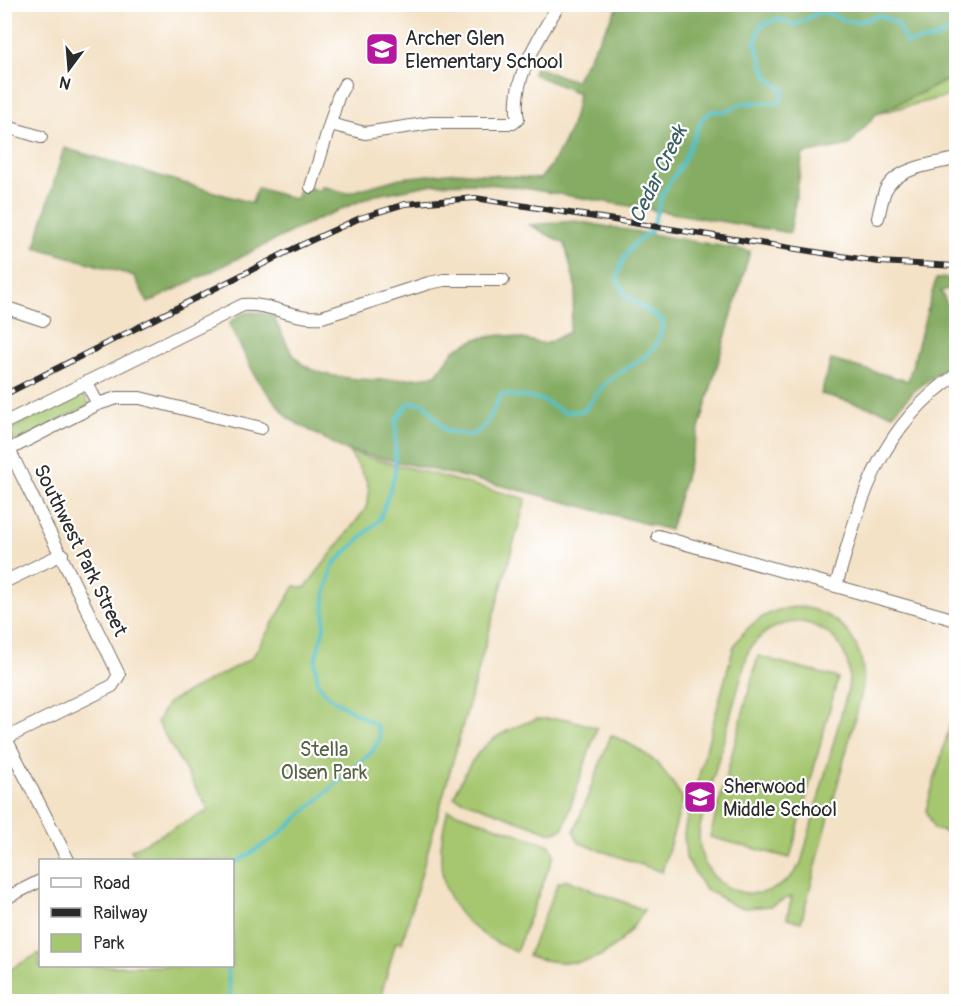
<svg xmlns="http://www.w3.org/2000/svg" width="961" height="1006" viewBox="0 0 961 1006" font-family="Pangolin,sans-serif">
<rect width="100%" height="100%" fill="#fff"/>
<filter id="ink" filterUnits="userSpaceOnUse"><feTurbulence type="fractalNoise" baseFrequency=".0167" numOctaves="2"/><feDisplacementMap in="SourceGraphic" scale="12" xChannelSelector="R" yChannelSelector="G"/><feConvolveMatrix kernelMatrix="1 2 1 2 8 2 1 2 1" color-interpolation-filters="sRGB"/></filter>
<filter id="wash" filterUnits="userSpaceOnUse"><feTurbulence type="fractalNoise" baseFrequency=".008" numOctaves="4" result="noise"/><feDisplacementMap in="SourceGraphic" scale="24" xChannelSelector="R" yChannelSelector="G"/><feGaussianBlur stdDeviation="1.35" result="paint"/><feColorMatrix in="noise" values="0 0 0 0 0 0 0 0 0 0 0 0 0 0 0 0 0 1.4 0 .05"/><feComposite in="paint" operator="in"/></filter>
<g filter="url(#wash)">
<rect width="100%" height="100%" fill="#f4e2c7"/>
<path fill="#a6c76f" stroke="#68794d" stroke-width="1.5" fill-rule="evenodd" d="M 956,76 L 956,94 L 876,114 Z
M 82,392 L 90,405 L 17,441 L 14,440 L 11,434 L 13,428 Z
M 349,452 L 526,499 L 402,943 L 396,942 L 379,1001 L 5,1001 L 5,972 L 40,953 L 40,966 L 232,966 L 232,860 L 137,860 L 131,850 L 209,810 L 157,722 L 167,704 L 173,700 L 252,658 L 295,586 L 305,588 L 364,511 C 377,486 362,473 349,452 Z
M 802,607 C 845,615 869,649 862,692 L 801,922 L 787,918 L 792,896 L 770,906 L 746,908 L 735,906 L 704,888 L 686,858 L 684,834 L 686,823 L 734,646 C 750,620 772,607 802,607 ZM 801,622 C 835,628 854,655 848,689 L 801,863 C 768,920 690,891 700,826 L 748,652 C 760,632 777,622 801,622 Z
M 758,656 L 838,678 L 790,858 L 710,837 Z
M 956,704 L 956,835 L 934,829 L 926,810 Z
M 537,719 L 568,719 L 597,728 L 563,829 L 552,833 L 454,797 C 472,751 490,734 537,719 Z
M 611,735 C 649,752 661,763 683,799 L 662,872 L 579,843 L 574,832 Z
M 448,810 L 550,845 L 554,855 L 516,952 C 449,924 428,880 448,810 Z
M 567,880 L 644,910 C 614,960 584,972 528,956 L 558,883 Z"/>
<path fill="#84ac62" stroke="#586c46" stroke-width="1.5" d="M 619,5 L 956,5 L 956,76 L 876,114 L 849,145 L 803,154 L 790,233 L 517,187 L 476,183 L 434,184 L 372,196 L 309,223 L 148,303 L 134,276 L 35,247 L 64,148 L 252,203 L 257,188 L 296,199 L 301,185 L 320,191 L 322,186 L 347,193 L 400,178 L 457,172 L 540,179 C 561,154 575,126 578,93 L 533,74 L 535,67 L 575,81 Z
M 575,221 L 750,251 L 670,530 L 528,492 L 343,449 L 289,419 L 258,381 L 229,324 C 241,309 256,311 273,316 C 280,329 286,346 296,358 C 317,385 405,382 436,375 L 455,349 L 479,338 L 503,335 L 546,344 L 569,332 L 576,289 L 565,244 L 530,225 Z
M 956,277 L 956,287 L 941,291 L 956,324 L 956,359 L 913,392 L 893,414 L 821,394 L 831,360 L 908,381 L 936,279 Z"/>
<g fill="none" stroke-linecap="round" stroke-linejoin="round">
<path stroke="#52c0c7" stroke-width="4" d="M 232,865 L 276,837 L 372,752 L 380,738 L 377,726 L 329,697 L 318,683 L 315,661 L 324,627 L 325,595 L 333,565 L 380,519 L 395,474 L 396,420 L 409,403 L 424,403 L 446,431 L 471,436 L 486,425 L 501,394 L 540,399 L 564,412 L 584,411 C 593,400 601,386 612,378 C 636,359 660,357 663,321 L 625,295 L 617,278 C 624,254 629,245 651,231 L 663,193 L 682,164 L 702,119 L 712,111 C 736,114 728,106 745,103 C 754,102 767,104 780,102 L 784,90 L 767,77 L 755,42 L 761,25 L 778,19 L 795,25 L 822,11 C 846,21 853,27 878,15 L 897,23 L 906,43 L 935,39 L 956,28
M 227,966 L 231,1002"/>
</g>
</g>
<g filter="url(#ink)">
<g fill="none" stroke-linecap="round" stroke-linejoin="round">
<g stroke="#716b62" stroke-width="14">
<path id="minor" d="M 330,124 L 365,133 L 431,123 L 513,123 L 518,119 C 510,79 540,37 559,4
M 4,126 L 41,137
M 311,187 L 338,97 L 345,84
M 878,218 C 880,209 882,199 885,191 C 896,167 934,164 956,159
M 4,307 L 43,320
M 86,382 L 98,404 L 117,398 L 140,398 L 261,428
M 4,423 L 243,305 C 271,303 295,320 322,317 L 429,283 L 444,280 L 503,280
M 4,439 L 119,675 L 112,686 L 4,739
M 10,449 L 98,404
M 658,536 L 956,620
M 4,582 L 62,554
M 836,586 C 860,501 878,428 956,375
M 4,735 L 68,860
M 4,899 L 40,881"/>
</g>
<use href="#minor" stroke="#fff" stroke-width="12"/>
<g stroke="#2b2b2b" stroke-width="6">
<path id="rail" d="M 4,395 L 297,247 L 360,218 L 405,204 L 475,198 L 879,262 L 956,266"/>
</g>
<use href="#rail" stroke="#fff" stroke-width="4" stroke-dasharray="11" stroke-linecap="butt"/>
</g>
</g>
<defs>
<g id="school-square" transform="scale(1.725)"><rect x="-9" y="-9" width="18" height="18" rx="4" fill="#b5179e" stroke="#fff"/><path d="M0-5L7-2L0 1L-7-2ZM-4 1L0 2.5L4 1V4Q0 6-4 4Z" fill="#fff"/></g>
</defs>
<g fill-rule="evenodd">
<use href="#school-square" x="382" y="49"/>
<use href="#school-square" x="700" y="797"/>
</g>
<g text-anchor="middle" stroke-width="4.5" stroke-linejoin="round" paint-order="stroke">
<g font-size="20" fill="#2b2b2b" stroke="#fff" text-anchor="start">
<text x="405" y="45">Archer Glen<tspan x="405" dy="23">Elementary School</tspan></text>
<text x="723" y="793">Sherwood<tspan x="723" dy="23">Middle School</tspan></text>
</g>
<g font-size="20" fill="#2b2b2b" stroke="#fff">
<text transform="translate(81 550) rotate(64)" y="7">Southwest Park Street</text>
</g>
<g font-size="20" fill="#566243" stroke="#fff">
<text x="324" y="756">Stella<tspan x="324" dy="23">Olsen Park</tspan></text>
</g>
<g font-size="21" font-style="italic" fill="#395f62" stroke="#fff">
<text transform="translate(658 174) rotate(-64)" y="7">Cedar Creek</text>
</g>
</g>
<rect width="961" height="1006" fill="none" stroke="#fff" stroke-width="24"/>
<rect x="39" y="859" width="195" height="108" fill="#ffffff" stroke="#aaaaaa" stroke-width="1.5"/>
<rect x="51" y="878" width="30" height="9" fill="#ffffff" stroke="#aaaaaa" stroke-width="1.5"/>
<text x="93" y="889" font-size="18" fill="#2b2b2b">Road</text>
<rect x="51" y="908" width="30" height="9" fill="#2b2b2b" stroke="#aaaaaa" stroke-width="1.5"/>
<text x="93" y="919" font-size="18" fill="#2b2b2b">Railway</text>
<rect x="51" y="934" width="30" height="18" fill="#a6c76f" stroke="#aaaaaa" stroke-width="1.5"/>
<text x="93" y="949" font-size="18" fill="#2b2b2b">Park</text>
<g transform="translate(69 69) rotate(196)" stroke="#ffffff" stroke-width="4.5" paint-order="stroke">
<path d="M0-4.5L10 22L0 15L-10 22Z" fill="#2b2b2b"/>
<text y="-9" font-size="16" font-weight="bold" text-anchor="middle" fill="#2b2b2b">N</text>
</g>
</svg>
